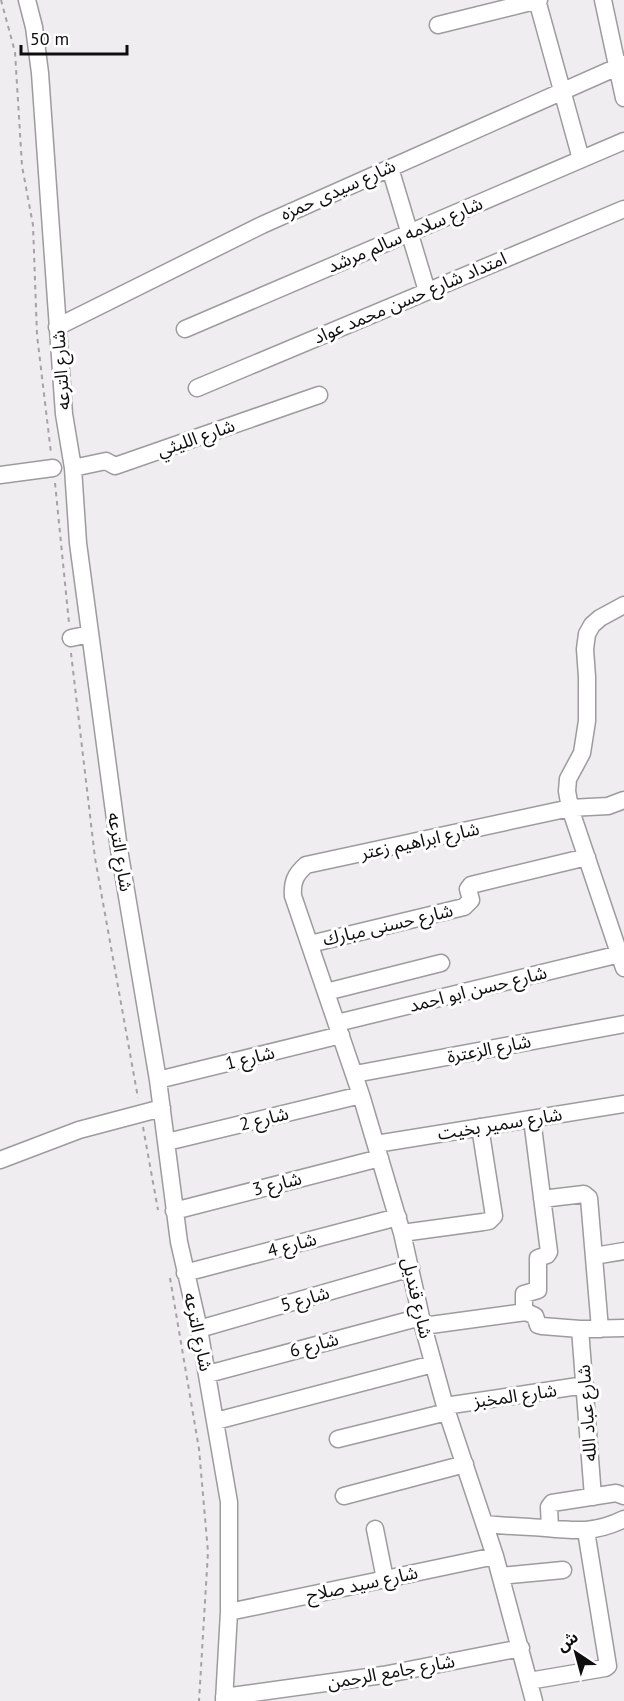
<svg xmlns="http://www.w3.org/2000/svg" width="624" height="1701" viewBox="0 0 624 1701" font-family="'PT Sans','Noto Sans Arabic',sans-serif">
<rect width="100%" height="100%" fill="#f0edf0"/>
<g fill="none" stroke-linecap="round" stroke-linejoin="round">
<g stroke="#9d9b9e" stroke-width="19">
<path id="street" d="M 27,0 L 34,27 L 40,73 L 64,414 L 73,468 L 78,543 L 119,849 L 158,1080 L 179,1242 L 199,1329 L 229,1502 L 229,1612 L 224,1701
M 537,0 L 581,159
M 603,0 L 624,98
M 438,25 L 539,0
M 390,168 L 427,291
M 57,327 L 262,225 L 624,64
M 185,329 L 624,141
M 197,388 L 624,209
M 73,468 L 106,461 L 115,466 L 319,395
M 0,475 L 53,468
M 624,605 L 600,618 L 592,625 L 587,634 L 585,649 L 587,677 L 587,721 L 582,753 L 568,779 L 567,791 L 570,808 L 624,968
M 71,638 L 90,634
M 310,944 L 464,907 L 471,900 L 468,889 L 471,885 L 587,857
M 326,992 L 441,963
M 337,1023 L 620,954
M 355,1074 L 624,1024
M 158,1080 L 341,1035
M 532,1119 L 549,1252 L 547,1255 L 538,1258 L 538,1290 L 524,1294 L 524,1311 L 535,1316 L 538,1325 L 542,1326 L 580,1329 L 624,1328
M 167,1142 L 361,1095
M 376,1144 L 624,1104
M 0,1160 L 79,1130 L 162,1108
M 542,1199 L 584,1194 L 589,1198 L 600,1329
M 174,1211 L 380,1158
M 402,1233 L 483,1222 L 489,1221 L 494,1216 L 480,1127
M 594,1256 L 624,1251
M 185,1273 L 398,1217
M 423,1326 L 526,1312
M 199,1329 L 411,1268
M 580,1329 L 593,1497
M 208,1374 L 421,1317
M 445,1406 L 585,1385
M 216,1421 L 433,1364
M 338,1439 L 447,1412
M 344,1496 L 465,1464
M 485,1524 C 506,1526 526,1527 546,1528 C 576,1531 596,1533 624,1519
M 550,1528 L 549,1507 L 552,1503 L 616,1493 L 624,1496
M 375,1529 L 385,1579
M 501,1576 L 563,1570
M 229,1612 L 495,1556
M 529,1681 L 605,1668 L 608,1666 L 586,1531
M 224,1697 L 383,1675 L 521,1648
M 534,1701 L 495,1556 L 445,1406 L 423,1326 L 402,1233 L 361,1095 L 293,896 C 292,882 295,875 306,865 L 570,808 L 608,806 L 624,800"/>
</g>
<path stroke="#a5a2a5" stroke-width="2" stroke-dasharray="4.5 4.5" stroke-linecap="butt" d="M 1,0 L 15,52 L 22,166 L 33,225 L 37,335 L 51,453
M 55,483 L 69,623
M 71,653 L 95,858 L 138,1098
M 143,1127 L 158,1210
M 170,1278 L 199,1449 L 208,1552 L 199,1701"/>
<use href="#street" stroke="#fff" stroke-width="16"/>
</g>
<g text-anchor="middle" stroke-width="6" stroke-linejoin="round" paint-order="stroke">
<g font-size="18" fill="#0f0e0f" stroke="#fff">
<text transform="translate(338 190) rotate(-24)" y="6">شارع سيدى حمزه</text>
<text transform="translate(405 235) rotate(-23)" y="6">شارع سلامه سالم مرشد</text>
<text transform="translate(410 298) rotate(-23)" y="6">امتداد شارع حسن محمد عواد</text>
<text transform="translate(61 370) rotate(-94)" y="6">شارع الترعه</text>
<text transform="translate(196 438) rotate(-19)" y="6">شارع الليثي</text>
<text transform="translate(420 841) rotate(-12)" y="6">شارع ابراهيم زعتر</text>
<text transform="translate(120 852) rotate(81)" y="6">شارع الترعه</text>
<text transform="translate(388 925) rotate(-13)" y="6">شارع حسنى مبارك</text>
<text transform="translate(478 989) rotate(-14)" y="6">شارع حسن ابو احمد</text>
<text transform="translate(489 1049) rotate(-11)" y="6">شارع الزعترة</text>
<text transform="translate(250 1058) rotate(-14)" y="6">شارع 1</text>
<text transform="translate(264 1119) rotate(-14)" y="6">شارع 2</text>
<text transform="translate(500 1124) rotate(-9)" y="6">شارع سمير بخيت</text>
<text transform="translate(277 1184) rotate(-14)" y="6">شارع 3</text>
<text transform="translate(292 1245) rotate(-15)" y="6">شارع 4</text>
<text transform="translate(417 1298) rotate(77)" y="6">شارع قنديل</text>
<text transform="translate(305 1299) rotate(-16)" y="6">شارع 5</text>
<text transform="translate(198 1332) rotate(78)" y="6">شارع الترعه</text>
<text transform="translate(314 1345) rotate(-15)" y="6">شارع 6</text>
<text transform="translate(515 1396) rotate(-8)" y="6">شارع المخبز</text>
<text transform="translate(587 1413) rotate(-94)" y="6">شارع عباد الله</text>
<text transform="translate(362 1584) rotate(-12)" y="6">شارع سيد صلاح</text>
<text transform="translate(391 1672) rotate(-10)" y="6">شارع جامع الرحمن</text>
</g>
</g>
<g transform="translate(576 1653) rotate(324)" stroke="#ffffff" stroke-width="4.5" paint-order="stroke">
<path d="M0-4.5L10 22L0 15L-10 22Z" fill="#0f0e0f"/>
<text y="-9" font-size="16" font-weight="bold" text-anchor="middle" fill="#0f0e0f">ش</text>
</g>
<path d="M21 45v9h106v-9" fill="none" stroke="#0f0e0f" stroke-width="3"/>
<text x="30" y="45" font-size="18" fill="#0f0e0f" stroke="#ffffff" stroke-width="4.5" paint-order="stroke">50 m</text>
</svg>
